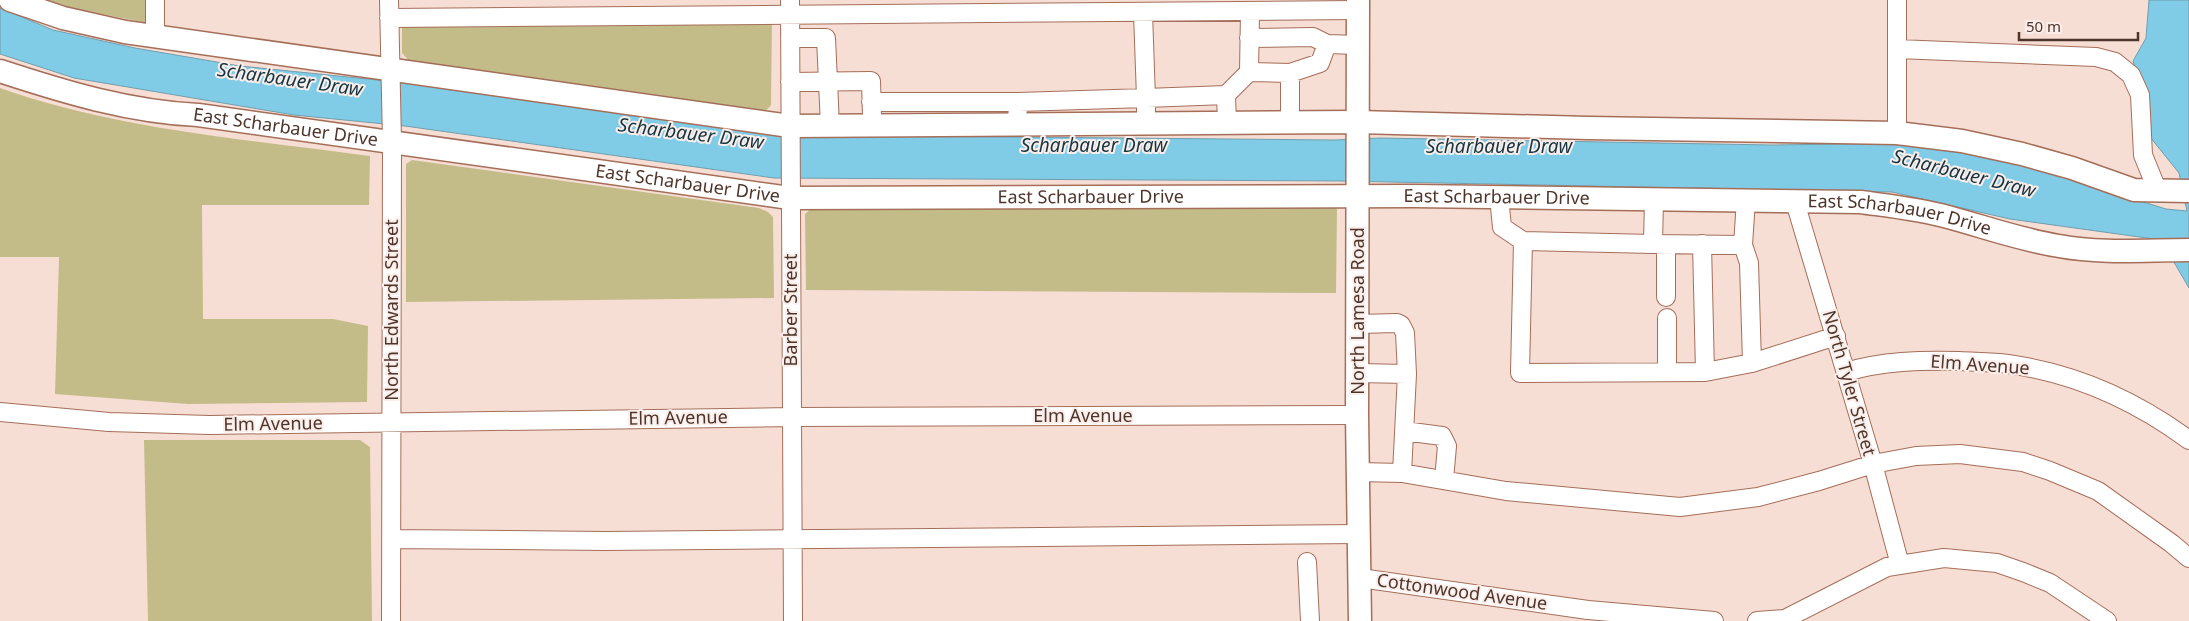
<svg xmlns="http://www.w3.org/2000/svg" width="2189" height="621" viewBox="0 0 2189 621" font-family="'Noto Sans',sans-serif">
<rect width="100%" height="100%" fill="#f7ded5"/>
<path fill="#c3bc89" d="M 47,0 L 147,0 L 147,23 L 62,6 Z
M 772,18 L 771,105 L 765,112 L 409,61 L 402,53 L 402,20 Z
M 0,88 C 118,130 247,139 370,156 L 369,205 L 202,205 L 203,319 L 333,319 L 368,326 L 367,402 L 188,404 L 55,394 L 59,257 L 0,257 Z
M 412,160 L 759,208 L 768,212 L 773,217 L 774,298 L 406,302 L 406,164 Z
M 815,205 L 1332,205 L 1337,209 L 1336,293 L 806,290 L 805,214 Z
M 144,440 L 360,440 L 370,447 L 372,621 L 148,621 Z"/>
<path fill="#80cbe5" stroke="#719eae" d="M 2149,0 L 2189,0 L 2189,288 L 2161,240 L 2010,219 L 1892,192 L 1339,181 L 774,178 L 405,126 L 294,115 L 74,78 L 0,54 L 0,8 L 53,30 L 135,48 L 240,66 L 407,83 L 802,135 L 1335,140 L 1380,138 L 1772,145 L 1920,143 L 2038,169 L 2166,209 L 2187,211 L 2179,173 L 2150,137 L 2145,100 L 2133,61 L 2146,38 Z"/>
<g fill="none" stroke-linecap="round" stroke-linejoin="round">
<g stroke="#a56e59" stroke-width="20">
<path id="minor" d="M 155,0 L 155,37
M 389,0 L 392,142 L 391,621
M 790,0 L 793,621
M 1897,0 L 1897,133
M 1143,13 L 1146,98 L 1226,95
M 389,18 L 1358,10
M 790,38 L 826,38 L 830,126
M 1327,44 L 1358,45
M 1897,49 L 2096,57 L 2115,62 L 2131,75 L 2140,95 L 2143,155 L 2158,192
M 1249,72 L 1250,12
M 1290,73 L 1290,122
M 790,82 L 871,81 L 872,115
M 871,102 L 1018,102
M 1227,123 L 1226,95 L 1249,72 L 1290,73 L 1320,63 L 1327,44 L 1313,37 L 1249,38
M 1017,125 L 1018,102 L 1146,98 L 1146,123
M 1499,197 L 1502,227 L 1523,241
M 1654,199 L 1653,244 L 1743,245 L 1746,200
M 1795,202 L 1873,464 L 1900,565
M 1653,244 L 1523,241 L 1520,373 L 1705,372
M 1666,244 L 1666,297
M 1702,244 L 1705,372 L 1752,363
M 1743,245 L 1749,263 L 1752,363 L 1836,336
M 1667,318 L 1667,372
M 1358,324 L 1397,323 L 1401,325 L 1405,333 L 1407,374 L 1358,373
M 1846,372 C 1882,361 1921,360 1959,361 C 1975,362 1992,362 2008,364 C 2074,373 2136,401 2189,440
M 0,412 L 109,422 L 209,425 L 792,417 L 1357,415
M 1404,431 L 1442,436 L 1447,446 L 1444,480
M 1358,472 L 1402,473 L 1506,491 L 1680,507 L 1758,497 L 1819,481 L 1873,464 L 1916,456 L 1960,454 L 2023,462 L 2050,471 L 2098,491 L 2171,543 L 2189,558
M 1402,473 L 1407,374
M 391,539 L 605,541 L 1359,534
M 1307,562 L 1310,621
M 1360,578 L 1588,610 L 1714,621
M 1757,621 L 1785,619 L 1887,567 L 1944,558 L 1997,563 L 2023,572 L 2050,583 L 2107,621"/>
</g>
<g stroke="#a56e59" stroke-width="25">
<g id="major">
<path d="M 10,0 L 63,18 L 125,32 L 790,126 L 1358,122 L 1588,128 L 1897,133 L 1962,141 L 2022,154 L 2072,168 L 2134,190 L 2189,191"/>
<path d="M 1358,0 L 1357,415 L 1360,621"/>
<path id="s1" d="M 0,71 C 64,92 130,112 198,115 L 790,198 L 1414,196 L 1861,202 C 1890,206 1920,209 1948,217 C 1985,227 2021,240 2059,246 C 2102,254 2145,250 2189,250"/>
</g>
</g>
<use href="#minor" stroke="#fff" stroke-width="18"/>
<use href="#major" stroke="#fff" stroke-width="22"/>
</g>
<g text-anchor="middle" stroke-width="4" stroke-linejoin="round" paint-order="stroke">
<g font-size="18" fill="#4e352c" stroke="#fbeeea">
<text dy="6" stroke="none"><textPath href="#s1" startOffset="292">East Scharbauer Drive</textPath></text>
<text dy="6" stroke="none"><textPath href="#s1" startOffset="698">East Scharbauer Drive</textPath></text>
<text dy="6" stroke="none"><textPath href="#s1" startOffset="1102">East Scharbauer Drive</textPath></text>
<text dy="6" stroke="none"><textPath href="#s1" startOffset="1508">East Scharbauer Drive</textPath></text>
<text dy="6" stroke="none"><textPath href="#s1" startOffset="1912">East Scharbauer Drive</textPath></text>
<text transform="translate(392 310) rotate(-90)" y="6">North Edwards Street</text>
<text transform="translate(791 310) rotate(-90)" y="6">Barber Street</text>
<text transform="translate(1358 311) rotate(-90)" y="6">North Lamesa Road</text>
<text transform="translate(1980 365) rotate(4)" y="6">Elm Avenue</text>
<text transform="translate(1849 383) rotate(74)" y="6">North Tyler Street</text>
<text x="1083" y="422">Elm Avenue</text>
<text transform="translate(678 418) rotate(-1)" y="6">Elm Avenue</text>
<text transform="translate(273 424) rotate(-1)" y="6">Elm Avenue</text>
<text transform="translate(1462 592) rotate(8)" y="6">Cottonwood Avenue</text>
</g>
<g font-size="19" font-style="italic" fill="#133642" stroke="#fbeeea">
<text transform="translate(290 79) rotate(8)" y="7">Scharbauer Draw</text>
<text transform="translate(691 133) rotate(7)" y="7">Scharbauer Draw</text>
<text x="1094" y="152">Scharbauer Draw</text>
<text x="1499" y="153">Scharbauer Draw</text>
<text transform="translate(1964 173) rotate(14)" y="7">Scharbauer Draw</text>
</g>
</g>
<path d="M2019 32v8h119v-8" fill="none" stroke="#4e352c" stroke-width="2.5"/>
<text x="2026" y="32" font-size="15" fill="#4e352c" stroke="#fbeeea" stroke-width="4" paint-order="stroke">50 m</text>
</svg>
